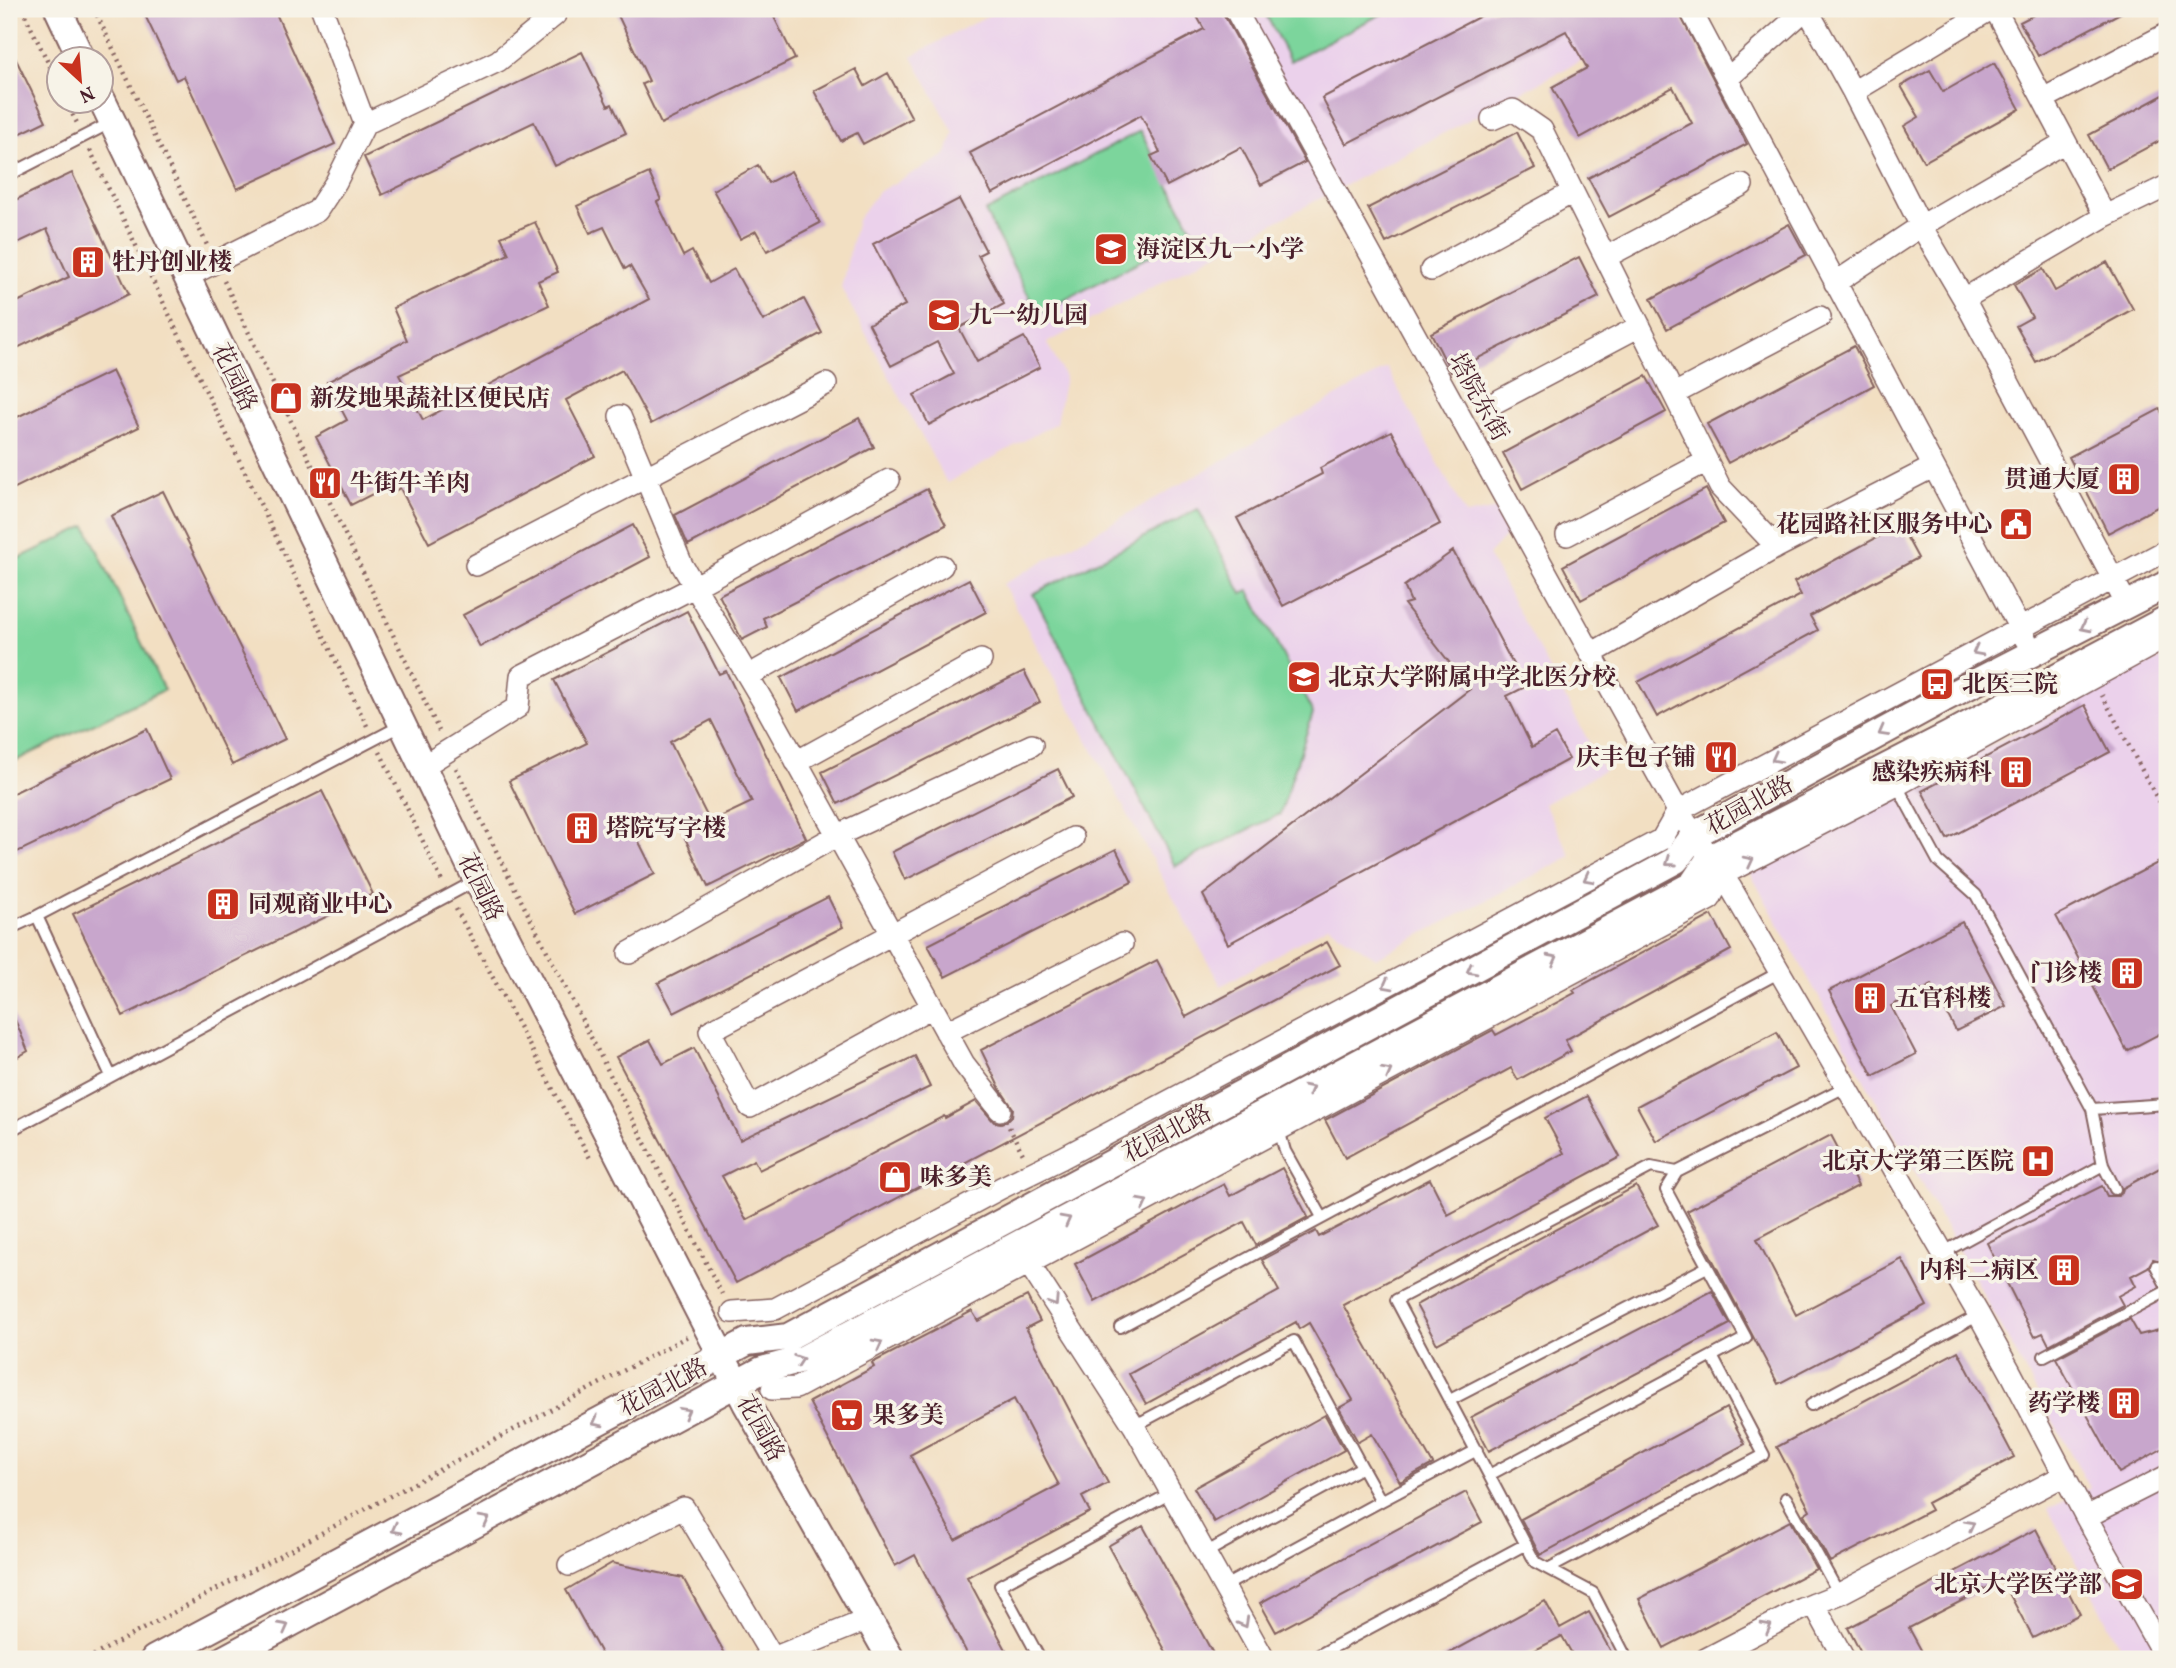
<svg xmlns="http://www.w3.org/2000/svg" width="2176" height="1668" viewBox="0 0 2176 1668" font-family="Vollkorn,'Noto Serif SC',serif">
<rect width="100%" height="100%" fill="#f7f3e8"/>
<filter id="ink" filterUnits="userSpaceOnUse"><feTurbulence type="fractalNoise" baseFrequency=".0143" numOctaves="2"/><feDisplacementMap in="SourceGraphic" scale="14" xChannelSelector="R" yChannelSelector="G"/><feConvolveMatrix kernelMatrix="1 2 1 2 8 2 1 2 1" color-interpolation-filters="sRGB"/></filter>
<filter id="wash" filterUnits="userSpaceOnUse"><feTurbulence type="fractalNoise" baseFrequency=".00686" numOctaves="4" result="noise"/><feDisplacementMap in="SourceGraphic" scale="28" xChannelSelector="R" yChannelSelector="G"/><feGaussianBlur stdDeviation="1.57" result="paint"/><feColorMatrix in="noise" values="0 0 0 0 0 0 0 0 0 0 0 0 0 0 0 0 0 1.4 0 .05"/><feComposite in="paint" operator="in"/></filter>
<g filter="url(#wash)">
<rect width="100%" height="100%" fill="#f2dfc2"/>
<path fill="#ebd1eb" d="M 1000,9 L 1556,9 L 1582,60 L 1047,343 L 1065,377 L 1056,423 L 947,483 L 841,288 L 857,220 L 878,192 L 946,155 L 954,133 L 912,56 Z
M 1387,368 L 1466,515 L 1502,508 L 1513,528 L 1488,555 L 1604,770 L 1544,804 L 1571,856 L 1376,958 L 1328,926 L 1221,986 L 1003,584 Z
M 2167,655 L 2167,1659 L 2126,1659 L 2048,1509 L 2090,1488 L 1748,869 Z"/>
<path fill="#7bd59c" stroke="#627a64" stroke-width="2" d="M 1263,9 L 1391,9 L 1290,61 Z
M 1140,131 L 1194,233 L 1038,314 L 985,212 Z
M 1198,509 L 1242,594 L 1249,591 L 1313,713 L 1280,814 L 1175,866 L 1033,594 Z
M 86,526 L 164,690 L 9,764 L 9,563 Z"/>
<g id="blocks">
<path fill="#c8a6cc" fill-rule="evenodd" d="M 142,9 L 274,9 L 335,144 L 237,189 L 184,76 L 176,80 Z
M 615,9 L 770,9 L 795,59 L 661,124 L 642,84 L 649,81 Z
M 1193,9 L 1222,9 L 1224,15 L 1305,162 L 1261,185 L 1241,147 L 1167,186 L 1151,156 L 1160,152 L 1141,115 L 992,194 L 970,153 L 1204,29 Z
M 1494,9 L 1677,9 L 1747,144 L 1609,217 L 1588,178 L 1692,123 L 1673,87 L 1580,138 L 1552,87 L 1587,68 L 1566,31 L 1346,144 L 1322,98 Z
M 2045,9 L 2128,9 L 2038,56 L 2020,22 Z
M 9,45 L 46,121 L 9,139 Z
M 582,52 L 608,106 L 612,104 L 626,133 L 555,166 L 534,122 L 382,195 L 364,157 Z
M 1994,63 L 2020,109 L 1924,162 L 1904,126 L 1919,117 L 1901,86 L 1930,70 L 1943,92 Z
M 856,69 L 865,86 L 888,73 L 912,118 L 863,144 L 857,133 L 841,141 L 814,91 Z
M 2167,93 L 2167,137 L 2107,169 L 2089,135 Z
M 1517,132 L 1535,168 L 1386,243 L 1368,208 Z
M 758,165 L 768,183 L 791,171 L 820,223 L 767,251 L 756,231 L 740,239 L 713,190 Z
M 72,173 L 129,294 L 9,352 L 9,306 L 69,277 L 47,229 L 9,247 L 9,203 Z
M 649,173 L 661,200 L 657,202 L 683,256 L 692,251 L 709,283 L 734,269 L 763,321 L 804,299 L 822,333 L 651,424 L 622,370 L 566,400 L 595,456 L 429,543 L 400,488 L 388,495 L 384,488 L 351,505 L 316,437 L 347,420 L 327,382 L 407,340 L 393,308 L 509,254 L 501,237 L 535,222 L 558,272 L 538,281 L 549,305 L 399,375 L 423,420 L 649,299 L 630,266 L 625,269 L 604,227 L 590,233 L 577,206 Z
M 959,199 L 986,251 L 978,255 L 1004,304 L 959,328 L 977,362 L 1024,337 L 1040,367 L 929,425 L 914,395 L 954,374 L 937,342 L 891,366 L 869,324 L 905,305 L 873,244 Z
M 1789,224 L 1806,255 L 1667,329 L 1651,299 Z
M 1579,257 L 1599,297 L 1451,372 L 1431,333 Z
M 2107,262 L 2133,309 L 2036,362 L 2016,326 L 2032,317 L 2014,285 L 2043,269 L 2055,291 Z
M 1854,346 L 1874,385 L 1728,463 L 1707,424 Z
M 112,371 L 139,427 L 9,491 L 9,421 Z
M 1646,376 L 1666,412 L 1522,489 L 1503,453 Z
M 2160,409 L 2167,424 L 2167,502 L 2108,533 L 2069,457 Z
M 859,418 L 874,447 L 688,545 L 675,515 Z
M 1391,431 L 1440,524 L 1283,606 L 1237,518 L 1322,474 L 1320,468 Z
M 927,489 L 946,525 L 763,618 L 767,627 L 742,640 L 719,595 Z
M 1706,489 L 1724,523 L 1581,600 L 1563,566 Z
M 163,491 L 285,739 L 232,765 L 111,516 Z
M 633,525 L 650,557 L 480,647 L 463,615 Z
M 1900,525 L 1918,558 L 1810,616 L 1818,630 L 1657,717 L 1638,682 L 1801,595 L 1794,582 Z
M 1453,551 L 1525,687 L 1507,696 L 1532,747 L 1555,734 L 1569,759 L 1228,944 L 1203,895 L 1470,689 L 1404,604 L 1411,602 L 1404,586 Z
M 969,579 L 986,612 L 798,711 L 781,678 Z
M 687,611 L 719,674 L 726,671 L 806,838 L 708,887 L 677,821 L 638,840 L 655,874 L 575,914 L 509,781 L 587,743 L 554,680 ZM 711,720 L 752,802 L 710,822 L 670,742 Z
M 1024,671 L 1040,702 L 838,804 L 822,772 Z
M 2085,705 L 2110,752 L 1947,839 L 1922,791 Z
M 147,729 L 170,779 L 9,856 L 9,795 Z
M 1058,769 L 1072,797 L 905,880 L 892,852 Z
M 322,791 L 373,894 L 123,1016 L 73,914 Z
M 1116,849 L 1132,882 L 945,977 L 928,945 Z
M 2167,858 L 2167,1030 L 2127,1051 L 2056,916 Z
M 828,897 L 843,927 L 674,1013 L 658,983 Z
M 1712,915 L 1731,950 L 1565,1040 L 1571,1051 L 1518,1080 L 1511,1068 L 1345,1158 L 1325,1120 L 1493,1030 L 1496,1035 L 1575,993 L 1573,990 Z
M 1962,922 L 2006,1006 L 1956,1031 L 1932,985 L 1891,1006 L 1916,1054 L 1873,1076 L 1829,991 Z
M 1327,942 L 1340,965 L 736,1283 L 616,1057 L 650,1040 L 663,1064 L 694,1048 L 740,1140 L 915,1056 L 930,1087 L 759,1170 L 754,1160 L 722,1176 L 746,1220 L 944,1116 L 945,1118 L 976,1101 L 994,1122 L 1001,1123 L 1007,1121 L 1012,1116 L 1013,1108 L 1000,1089 L 981,1050 L 1157,960 L 1186,1017 Z
M 9,1005 L 28,1051 L 9,1062 Z
M 1777,1032 L 1796,1068 L 1656,1141 L 1637,1106 Z
M 1587,1096 L 1620,1157 L 1343,1305 L 1433,1464 L 1400,1482 L 1372,1434 L 1358,1442 L 1339,1408 L 1353,1400 L 1309,1323 L 1299,1329 L 1296,1322 L 1146,1404 L 1129,1374 L 1279,1291 L 1262,1260 L 1316,1231 L 1319,1237 L 1430,1179 L 1448,1215 L 1564,1153 L 1545,1118 Z
M 1831,1135 L 1858,1186 L 1757,1239 L 1796,1315 L 1902,1259 L 1927,1306 L 1778,1384 L 1687,1211 Z
M 2167,1164 L 2167,1257 L 2161,1261 L 2153,1259 L 2148,1267 L 2131,1276 L 2136,1286 L 2118,1296 L 2123,1305 L 2049,1345 L 2043,1333 L 2034,1337 L 1987,1243 L 2102,1186 L 2107,1196 L 2118,1196 L 2122,1193 L 2123,1188 Z
M 1282,1168 L 1308,1217 L 1256,1245 L 1244,1222 L 1095,1302 L 1075,1264 L 1224,1184 L 1230,1196 Z
M 1636,1186 L 1658,1225 L 1437,1344 L 1416,1305 Z
M 1712,1291 L 1730,1324 L 1489,1451 L 1471,1417 Z
M 1027,1296 L 1040,1321 L 1026,1328 L 1108,1483 L 1082,1497 L 1090,1512 L 967,1577 L 1011,1659 L 970,1659 L 915,1555 L 895,1566 L 809,1402 L 874,1367 L 872,1363 L 972,1311 L 978,1321 ZM 1014,1399 L 1059,1485 L 955,1540 L 910,1455 Z
M 2130,1319 L 2139,1335 L 2167,1328 L 2167,1446 L 2119,1473 L 2056,1358 Z
M 1958,1351 L 2014,1457 L 1927,1503 L 1931,1510 L 1830,1562 L 1804,1514 L 1810,1510 L 1777,1447 Z
M 1726,1408 L 1745,1444 L 1540,1555 L 1521,1519 Z
M 1325,1415 L 1344,1450 L 1214,1522 L 1194,1488 Z
M 1466,1492 L 1482,1522 L 1276,1632 L 1260,1603 Z
M 1790,1521 L 1816,1569 L 1664,1648 L 1639,1599 Z
M 1143,1526 L 1216,1659 L 1170,1659 L 1108,1546 Z
M 2036,1529 L 2080,1614 L 2033,1638 L 2002,1580 L 1909,1628 L 1926,1659 L 1864,1659 L 1848,1628 Z
M 612,1563 L 683,1578 L 728,1659 L 604,1659 L 566,1590 Z
M 1545,1601 L 1560,1628 L 1589,1612 L 1615,1659 L 1575,1659 L 1562,1636 L 1518,1659 L 1439,1659 Z"/>
</g>
</g>
<g filter="url(#ink)">
<use href="#blocks" fill-opacity="0" stroke="#856260" stroke-width="2"/>
<g fill="none" stroke-linecap="round" stroke-linejoin="round">
<g stroke="#856260" stroke-width="14">
<path id="service" d="M 9,175 L 112,122
M 1895,782 L 1938,861 L 1976,895 L 2092,1109 L 2103,1165
M 9,929 L 37,916
M 111,1076 L 37,916 L 402,725
M 2092,1109 L 2167,1104
M 1278,1126 L 1285,1151 L 1322,1217
M 9,1131 L 477,880
M 1942,1253 L 2103,1165 L 2115,1189
M 2156,1266 L 2167,1287
M 1120,1327 L 1780,972
M 2044,1356 L 2167,1291
M 1450,1400 L 1707,1267
M 1811,1405 L 1979,1315
M 1134,1426 L 1294,1341 L 1362,1467
M 1489,1475 L 1746,1338 L 1666,1190 L 1677,1172
M 1786,1498 L 1839,1594
M 1381,1501 L 1477,1450
M 1205,1553 L 1362,1467 L 1381,1501 L 1223,1587
M 1548,1569 L 1764,1455 L 1712,1356
M 1319,1655 L 1526,1544
M 1040,1659 L 1000,1585 L 1171,1493
M 1627,1659 L 1593,1593 L 1535,1562 L 1396,1300 L 1651,1167 L 1677,1172 L 1845,1087"/>
</g>
<g stroke="#856260" stroke-width="24">
<path id="minor" d="M 322,9 L 365,124
M 1235,9 L 1678,811 L 1731,888 L 1979,1315 L 2011,1373 L 2086,1517 L 2166,1659
M 1690,9 L 2026,640
M 1807,9 L 1853,92 L 1921,226 L 1964,299 L 2127,605
M 1727,79 L 1806,9
M 1853,92 L 1991,9
M 2043,99 L 2167,34
M 1492,119 L 1513,110 L 1542,130 L 1720,487 L 1777,547
M 2105,216 L 2167,186
M 1606,257 L 1742,185
M 1431,270 L 1573,192
M 186,277 L 317,211 L 336,182 L 365,124 L 498,61 L 555,15 L 552,9
M 1835,283 L 1921,226 L 2065,142
M 1964,299 L 2105,216 L 1995,9
M 1674,394 L 1820,317
M 1496,402 L 1640,326
M 620,416 L 682,565 L 768,710 L 964,1064 L 1000,1110
M 1567,535 L 1707,461
M 476,565 L 826,384
M 1591,654 L 1777,547 L 1933,467
M 748,676 L 942,566
M 796,762 L 981,660
M 422,767 L 518,707 L 521,676 L 694,587 L 889,480
M 629,953 L 836,836 L 1032,745
M 932,1007 L 750,1107 L 710,1031 L 1073,838
M 946,1032 L 1122,944
M 1027,1250 L 1029,1264 L 1134,1426 L 1264,1659
M 732,1312 L 775,1309 L 1001,1188 L 1062,1158 L 1662,839 L 1678,811 L 2167,550
M 772,1389 L 796,1388 L 1710,899 L 1722,875 L 1897,785 L 2167,637
M 2086,1517 L 2167,1476
M 569,1565 L 684,1508 L 773,1658
M 1814,1604 L 1844,1659
M 774,1659 L 773,1658 L 869,1619
M 1706,1659 L 1802,1609 L 1839,1594 L 2065,1475"/>
</g>
<g stroke="#856260" stroke-width="30">
<path id="tertiary" d="M 58,9 L 82,60
M 102,100 L 477,880 L 746,1403 L 891,1659
M 154,1659 L 747,1342 L 788,1337 L 1676,860 L 1694,835 L 1943,699 L 2167,584
M 224,1659 L 762,1370 L 803,1359 L 1692,885 L 1710,858 L 1949,735 L 2167,619"/>
</g>
<path stroke="#856260" stroke-width="4.5" stroke-dasharray="2 5" stroke-linecap="butt" d="M 22,9 L 60,87
M 94,9 L 207,245
M 66,102 L 77,123
M 90,150 L 368,728
M 224,281 L 439,731
M 2102,695 L 2161,806
M 380,752 L 443,883
M 456,768 L 503,865 L 722,1294
M 456,909 L 591,1160
M 1009,1127 L 1024,1156
M 87,1659 L 688,1336"/>
<use href="#service" stroke="#fff" stroke-width="10"/>
<use href="#minor" stroke="#fff" stroke-width="21"/>
<use href="#tertiary" stroke="#fff" stroke-width="26"/>
</g>
<defs><path id="oneway-chevron" d="M-2-3.5L2.5 0L-2 3.5" fill="none" stroke-width="1.6" stroke-linecap="round" stroke-linejoin="round" transform="scale(1.75)"/></defs>
<g stroke="#ae9aa0">
<use href="#oneway-chevron" transform="translate(2085 627) rotate(153)"/>
<use href="#oneway-chevron" transform="translate(1977 651) rotate(152)"/>
<use href="#oneway-chevron" transform="translate(1883 732) rotate(151)"/>
<use href="#oneway-chevron" transform="translate(1776 758) rotate(152)"/>
<use href="#oneway-chevron" transform="translate(1749 861) rotate(-27)"/>
<use href="#oneway-chevron" transform="translate(1670 862) rotate(145)"/>
<use href="#oneway-chevron" transform="translate(1588 878) rotate(152)"/>
<use href="#oneway-chevron" transform="translate(1553 959) rotate(-28)"/>
<use href="#oneway-chevron" transform="translate(1471 970) rotate(152)"/>
<use href="#oneway-chevron" transform="translate(1387 985) rotate(152)"/>
<use href="#oneway-chevron" transform="translate(1387 1072) rotate(-28)"/>
<use href="#oneway-chevron" transform="translate(1309 1089) rotate(-28)"/>
<use href="#oneway-chevron" transform="translate(1143 1203) rotate(-28)"/>
<use href="#oneway-chevron" transform="translate(1066 1220) rotate(-28)"/>
<use href="#oneway-chevron" transform="translate(1054 1302) rotate(57)"/>
<use href="#oneway-chevron" transform="translate(878 1344) rotate(-28)"/>
<use href="#oneway-chevron" transform="translate(799 1360) rotate(-19)"/>
<use href="#oneway-chevron" transform="translate(685 1412) rotate(-29)"/>
<use href="#oneway-chevron" transform="translate(597 1422) rotate(152)"/>
<use href="#oneway-chevron" transform="translate(485 1520) rotate(-28)"/>
<use href="#oneway-chevron" transform="translate(1970 1525) rotate(-28)"/>
<use href="#oneway-chevron" transform="translate(396 1529) rotate(152)"/>
<use href="#oneway-chevron" transform="translate(1244 1623) rotate(61)"/>
<use href="#oneway-chevron" transform="translate(284 1627) rotate(-28)"/>
<use href="#oneway-chevron" transform="translate(1767 1627) rotate(-28)"/>
</g>
</g>
<defs>
<g id="school-square" transform="scale(1.75)"><rect x="-9" y="-9" width="18" height="18" rx="4" fill="#c8321e" stroke="#f7f3e8"/><path d="M0-5L7-2L0 1L-7-2ZM-4 1L0 2.5L4 1V4Q0 6-4 4Z" fill="#fff"/></g>
<g id="building-square" transform="scale(1.75)"><rect x="-9" y="-9" width="18" height="18" rx="4" fill="#c8321e" stroke="#f7f3e8"/><path d="M-4-6H4V6H1V3H-1V6H-4ZM-2.5-4.3h1.7v1.8h-1.7ZM.8-4.3h1.7v1.8H.8ZM-2.5-1h1.7V.8h-1.7ZM.8-1h1.7V.8H.8Z" fill="#fff"/></g>
<g id="shop-square" transform="scale(1.75)"><rect x="-9" y="-9" width="18" height="18" rx="4" fill="#c8321e" stroke="#f7f3e8"/><path d="M-5-2.5h2.3a2.7 3.5 0 0 1 5.4 0H5L5.5 6h-11ZM-1.5-2.5h3a1.5 2.3 0 0 0-3 0Z" fill="#fff"/></g>
<g id="restaurant-square" transform="scale(1.75)"><rect x="-9" y="-9" width="18" height="18" rx="4" fill="#c8321e" stroke="#f7f3e8"/><path d="M-5-6h1v4h1v-4h1v4h1v-4h1v5L-1.5 .5V6h-2V.5L-5-1ZM5-6V6H3V1.5H1.5Q1.5-4 5-6Z" fill="#fff"/></g>
<g id="civic-square" transform="scale(1.75)"><rect x="-9" y="-9" width="18" height="18" rx="4" fill="#c8321e" stroke="#f7f3e8"/><path d="M-.6-6.5H3V-4.5H.6V-3L4-1V1h2V6H-6V1h2V-1L-.6-3ZM-1.2 2.5V6h2.4V2.5Z" fill="#fff"/></g>
<g id="bus-square" transform="scale(1.75)"><rect x="-9" y="-9" width="18" height="18" rx="4" fill="#c8321e" stroke="#f7f3e8"/><path d="M-5-6H5V4H4V6H2V4H-2V6H-4V4H-5ZM-3.5-4V0h7V-4ZM-3.5 1.2v1.5H-2V1.2ZM2 1.2v1.5H3.5V1.2Z" fill="#fff"/></g>
<g id="hospital-square" transform="scale(1.75)"><rect x="-9" y="-9" width="18" height="18" rx="4" fill="#c8321e" stroke="#f7f3e8"/><path d="M-5-5h3v3.5h4V-5h3V5h-3V1.5h-4V5h-3Z" fill="#fff"/></g>
<g id="supermarket-square" transform="scale(1.75)"><rect x="-9" y="-9" width="18" height="18" rx="4" fill="#c8321e" stroke="#f7f3e8"/><path d="M-6-5.5h2.5l.6 2H6L4.5 2H-2.5L-4.4-4H-6ZM-1.5 3.2a1.3 1.3 0 1 0 .1 0ZM3 3.2a1.3 1.3 0 1 0 .1 0Z" fill="#fff"/></g>
<g id="university-square" transform="scale(1.75)"><rect x="-9" y="-9" width="18" height="18" rx="4" fill="#c8321e" stroke="#f7f3e8"/><path d="M0-5L7-2L0 1L-7-2ZM-4 1L0 2.5L4 1V4Q0 6-4 4Z" fill="#fff"/></g>
</defs>
<g fill-rule="evenodd">
<use href="#school-square" x="1111" y="249"/>
<use href="#building-square" x="88" y="262"/>
<use href="#school-square" x="944" y="315"/>
<use href="#shop-square" x="286" y="398"/>
<use href="#building-square" x="2124" y="479"/>
<use href="#restaurant-square" x="325" y="483"/>
<use href="#civic-square" x="2016" y="524"/>
<use href="#school-square" x="1304" y="677"/>
<use href="#bus-square" x="1937" y="684"/>
<use href="#restaurant-square" x="1721" y="757"/>
<use href="#building-square" x="2016" y="772"/>
<use href="#building-square" x="582" y="828"/>
<use href="#building-square" x="223" y="904"/>
<use href="#building-square" x="2127" y="973"/>
<use href="#building-square" x="1870" y="998"/>
<use href="#hospital-square" x="2038" y="1161"/>
<use href="#shop-square" x="895" y="1177"/>
<use href="#building-square" x="2064" y="1270"/>
<use href="#building-square" x="2124" y="1403"/>
<use href="#supermarket-square" x="847" y="1415"/>
<use href="#university-square" x="2127" y="1584"/>
</g>
<g text-anchor="middle" stroke-width="7" stroke-linejoin="round" paint-order="stroke">
<g font-size="24" font-weight="bold" fill="#4a1f2b" stroke="#f7f3e8" text-anchor="start">
<text x="1136" y="257">海淀区九一小学</text>
<text x="112" y="270">牡丹创业楼</text>
<text x="968" y="323">九一幼儿园</text>
<text x="310" y="406">新发地果蔬社区便民店</text>
<text x="2100" y="487" text-anchor="end">贯通大厦</text>
<text x="350" y="491">牛街牛羊肉</text>
<text x="1992" y="532" text-anchor="end">花园路社区服务中心</text>
<text x="1328" y="685">北京大学附属中学北医分校</text>
<text x="1962" y="692">北医三院</text>
<text x="1696" y="765" text-anchor="end">庆丰包子铺</text>
<text x="1992" y="780" text-anchor="end">感染疾病科</text>
<text x="606" y="836">塔院写字楼</text>
<text x="248" y="912">同观商业中心</text>
<text x="2102" y="981" text-anchor="end">门诊楼</text>
<text x="1895" y="1006">五官科楼</text>
<text x="2014" y="1169" text-anchor="end">北京大学第三医院</text>
<text x="920" y="1185">味多美</text>
<text x="2039" y="1278" text-anchor="end">内科二病区</text>
<text x="2100" y="1411" text-anchor="end">药学楼</text>
<text x="872" y="1423">果多美</text>
<text x="2102" y="1592" text-anchor="end">北京大学医学部</text>
</g>
<g font-size="24" fill="#4a1f2b" stroke="#f7f3e8">
<text transform="translate(235 377) rotate(64)" y="8">花园路</text>
<text transform="translate(1479 397) rotate(61)" y="8">塔院东街</text>
<text transform="translate(1749 805) rotate(-29)" y="8">花园北路</text>
<text transform="translate(481 887) rotate(64)" y="8">花园路</text>
<text transform="translate(1167 1133) rotate(-28)" y="8">花园北路</text>
<text transform="translate(663 1387) rotate(-28)" y="8">花园北路</text>
<text transform="translate(761 1428) rotate(61)" y="8">花园路</text>
</g>
</g>
<rect width="2176" height="1668" fill="none" stroke="#f7f3e8" stroke-width="35"/>
<g transform="translate(80 80) rotate(154)"><circle r="33" fill="#f7f3e8" stroke="#b29e9c" stroke-width="2"/>
<path d="M0-5L12 26L0 18L-12 26Z" fill="#c8321e"/>
<text y="-10" font-size="19" font-weight="bold" text-anchor="middle" fill="#4a1f2b">N</text>
</g>
</svg>
